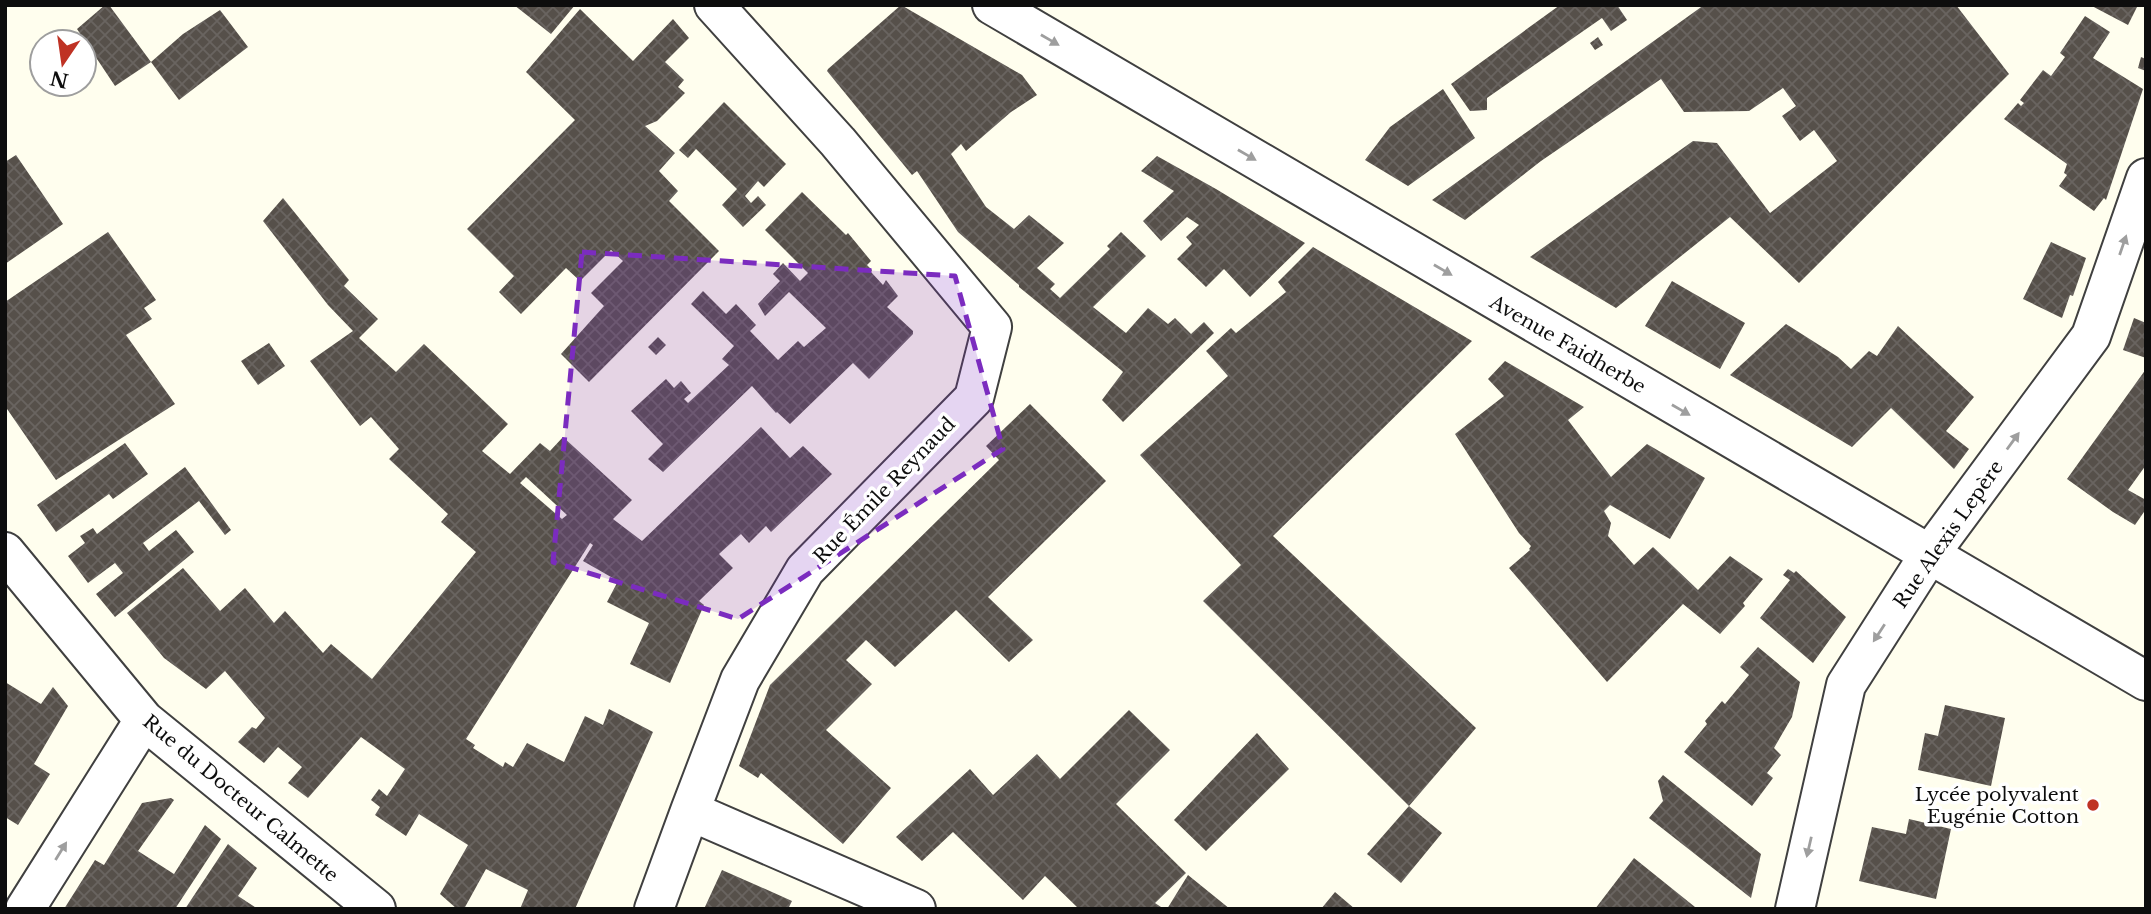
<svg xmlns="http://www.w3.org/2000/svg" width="2151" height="914" viewBox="0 0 2151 914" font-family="'Libre Baskerville',serif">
<defs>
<pattern id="building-cross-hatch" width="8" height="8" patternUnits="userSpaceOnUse" patternTransform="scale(1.75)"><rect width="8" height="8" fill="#56504a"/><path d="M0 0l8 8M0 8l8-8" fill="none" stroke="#696460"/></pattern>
</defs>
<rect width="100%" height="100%" fill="#fffeee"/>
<path fill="url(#building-cross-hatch)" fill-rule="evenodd" d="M 105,5 L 109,5 L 151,62 L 115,86 L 77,29 Z
M 514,5 L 575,5 L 551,34 Z
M 901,5 L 1022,75 L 1037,95 L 1011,112 L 966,151 L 961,144 L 951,154 L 986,207 L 1014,229 L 1029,215 L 1064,243 L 1037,268 L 1055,284 L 1050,289 L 1060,298 L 1110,249 L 1107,246 L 1121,232 L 1146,256 L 1093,307 L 1126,333 L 1148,308 L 1168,324 L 1175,318 L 1191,334 L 1204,322 L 1214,333 L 1123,422 L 1102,400 L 1123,372 L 1121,370 L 1019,287 L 1019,285 L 958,232 L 917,171 L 912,175 L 827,71 L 828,69 Z
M 1560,5 L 1617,5 L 1627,20 L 1611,31 L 1602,18 L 1487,98 L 1487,110 L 1470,111 L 1451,84 Z
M 1704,5 L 1956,5 L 2009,74 L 1799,283 L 1730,217 L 1616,308 L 1530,257 L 1693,141 L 1717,143 L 1770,213 L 1837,161 L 1814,130 L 1800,141 L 1782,116 L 1796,106 L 1783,88 L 1749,111 L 1684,112 L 1661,79 L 1541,161 L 1465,220 L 1432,200 Z
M 2090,5 L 2138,5 L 2128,25 Z
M 580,9 L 633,61 L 673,19 L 689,38 L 665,62 L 684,80 L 678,87 L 685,93 L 657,121 L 645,126 L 675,153 L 659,171 L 678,191 L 669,201 L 719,251 L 589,382 L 561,354 L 604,306 L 591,293 L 623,261 L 611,250 L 580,281 L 566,268 L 521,314 L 499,292 L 514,276 L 467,229 L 575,120 L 526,72 Z
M 220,10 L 248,47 L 179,100 L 151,62 L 183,34 Z
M 2085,16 L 2110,32 L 2093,58 L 2143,89 L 2106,200 L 2104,198 L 2094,211 L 2059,186 L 2067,175 L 2064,173 L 2067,164 L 2004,119 L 2018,103 L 2021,106 L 2024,103 L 2020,100 L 2043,70 L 2051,76 L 2065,57 L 2060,53 Z
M 1598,37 L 1603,45 L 1595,50 L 1590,43 Z
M 2141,57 L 2146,59 L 2146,71 L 2138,68 Z
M 1443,89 L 1475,138 L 1408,186 L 1365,160 L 1390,127 Z
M 724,102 L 786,164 L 764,187 L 758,181 L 745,196 L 751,203 L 758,196 L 766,205 L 743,227 L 722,205 L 737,189 L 696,149 L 688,158 L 679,150 Z
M 16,155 L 63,224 L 5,264 L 5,162 Z
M 1157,156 L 1216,189 L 1305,243 L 1250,297 L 1224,269 L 1206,287 L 1177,259 L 1192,244 L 1186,237 L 1199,225 L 1187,217 L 1161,241 L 1143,221 L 1174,191 L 1141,171 Z
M 802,192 L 846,235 L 848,233 L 871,261 L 867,265 L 872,270 L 871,272 L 883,285 L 886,280 L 898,296 L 887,307 L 913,331 L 913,334 L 869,379 L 853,363 L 790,424 L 777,412 L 776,413 L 752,386 L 663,472 L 648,459 L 663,444 L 631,411 L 666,379 L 674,388 L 681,381 L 691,393 L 684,399 L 688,403 L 729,365 L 722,359 L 734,346 L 691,304 L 703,291 L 726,314 L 736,304 L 756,325 L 750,331 L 778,360 L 798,341 L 804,347 L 826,328 L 789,292 L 765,316 L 758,304 L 780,281 L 773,274 L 783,263 L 800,281 L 808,273 L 765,230 Z
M 283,198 L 349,280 L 344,286 L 378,319 L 359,338 L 396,372 L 424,344 L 508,424 L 482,451 L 510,474 L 540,443 L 550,451 L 563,437 L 632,500 L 613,519 L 642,541 L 761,427 L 790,458 L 803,446 L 832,474 L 771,532 L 766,526 L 749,543 L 741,534 L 719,554 L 733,568 L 699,601 L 704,605 L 670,683 L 630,664 L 649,623 L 607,602 L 618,581 L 583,561 L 593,545 L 590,543 L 466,739 L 475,745 L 473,748 L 503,767 L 505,762 L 513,767 L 527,743 L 564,762 L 585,716 L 603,725 L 609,709 L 653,732 L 575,909 L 520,909 L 528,890 L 486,869 L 464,909 L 457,909 L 440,894 L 468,845 L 419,814 L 406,836 L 375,815 L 380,807 L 371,800 L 379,789 L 387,796 L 405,769 L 361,737 L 308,798 L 288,783 L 302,767 L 278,747 L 264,763 L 238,742 L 252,727 L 256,729 L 265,718 L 225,671 L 206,689 L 164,658 L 127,613 L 183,568 L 220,611 L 245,588 L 274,623 L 285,611 L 323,653 L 331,644 L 372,679 L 476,552 L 441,522 L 448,514 L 389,459 L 399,449 L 371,417 L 360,426 L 310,361 L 353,331 L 328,305 L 263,221 ZM 526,477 L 567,515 L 562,519 L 520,483 Z
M 108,232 L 156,300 L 144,308 L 152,319 L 126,335 L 175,404 L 56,480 L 5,406 L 5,302 Z
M 2051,242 L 2086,258 L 2073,296 L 2070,295 L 2062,318 L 2023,299 Z
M 1313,247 L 1472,341 L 1273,536 L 1476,728 L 1409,806 L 1203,601 L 1241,565 L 1140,455 L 1228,376 L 1206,351 L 1231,328 L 1236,333 L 1286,292 L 1278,282 Z
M 1672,281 L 1745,323 L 1720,369 L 1645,326 Z
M 2134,318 L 2146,323 L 2146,358 L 2123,350 Z
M 1786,324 L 1838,357 L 1851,369 L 1869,351 L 1877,356 L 1898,326 L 1974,397 L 1946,431 L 1969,449 L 1954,469 L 1891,408 L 1852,447 L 1730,375 Z
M 658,337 L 666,345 L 656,355 L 648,347 Z
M 269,343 L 285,366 L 258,385 L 241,361 Z
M 1505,361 L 1584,407 L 1568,420 L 1611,477 L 1647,444 L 1705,478 L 1670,539 L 1610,505 L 1604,511 L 1611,523 L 1608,536 L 1634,565 L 1653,547 L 1698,590 L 1730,556 L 1763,579 L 1743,603 L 1745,606 L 1720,634 L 1683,604 L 1607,682 L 1509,568 L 1530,550 L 1529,549 L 1531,546 L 1519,533 L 1455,434 L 1504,396 L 1488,379 Z
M 2146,369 L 2146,465 L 2128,490 L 2146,500 L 2146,509 L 2135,525 L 2113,512 L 2067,479 Z
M 1030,404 L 1106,481 L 988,597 L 1033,640 L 1009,662 L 956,610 L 895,667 L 866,640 L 846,660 L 872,684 L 826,730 L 891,788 L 843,844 L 761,773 L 758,778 L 739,766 L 770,685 L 999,460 L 986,446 Z
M 125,443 L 148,474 L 113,499 L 109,494 L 56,532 L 37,505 Z
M 185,467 L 231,530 L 225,535 L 199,501 L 143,543 L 149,551 L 176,530 L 194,552 L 115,617 L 96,594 L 123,573 L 115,563 L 88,583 L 68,556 L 85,543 L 80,536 L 93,528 L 97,534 Z
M 1788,569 L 1794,573 L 1796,571 L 1846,617 L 1813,663 L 1760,618 L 1790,580 L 1783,575 Z
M 1758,647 L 1800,682 L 1792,717 L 1774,748 L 1781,755 L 1767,773 L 1773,778 L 1752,806 L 1684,752 L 1707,724 L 1705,721 L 1722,701 L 1725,704 L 1749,675 L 1740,667 Z
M 5,682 L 41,704 L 53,687 L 68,706 L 34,764 L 50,774 L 18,825 L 5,817 Z
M 1945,705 L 2005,718 L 1991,786 L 1918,770 L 1925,733 L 1938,736 Z
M 1129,710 L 1170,750 L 1116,804 L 1186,873 L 1155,903 L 1164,909 L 1079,909 L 1045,876 L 1023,900 L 953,832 L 922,861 L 896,837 L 970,769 L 993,795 L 1037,754 L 1060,779 Z
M 1257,733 L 1289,769 L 1206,851 L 1174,820 Z
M 1663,775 L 1761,854 L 1751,898 L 1649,818 L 1663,801 L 1658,781 Z
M 171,798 L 174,800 L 138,851 L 174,874 L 205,825 L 221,839 L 175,909 L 64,909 L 95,860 L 104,865 L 142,803 Z
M 1409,806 L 1442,833 L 1401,883 L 1367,854 Z
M 1909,819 L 1951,829 L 1936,899 L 1859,881 L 1872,827 L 1906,834 Z
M 228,844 L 257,868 L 238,896 L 258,909 L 185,909 Z
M 1634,858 L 1695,907 L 1694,909 L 1595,909 Z
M 722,870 L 772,892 L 792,901 L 788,909 L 704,909 Z
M 1188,875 L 1230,909 L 1167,909 Z
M 1335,892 L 1355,909 L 1321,909 Z"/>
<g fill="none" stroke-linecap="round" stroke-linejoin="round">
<g stroke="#404040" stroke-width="42">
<path id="minor" d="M 714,5 L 838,142 L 992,327 L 974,398 L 805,570 L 740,680 L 690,811 L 916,909
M 5,552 L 144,720 L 376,909
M 25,909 L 144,720
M 654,909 L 690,811
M 1795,909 L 1846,685 L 1929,555 L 2091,336 L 2146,178"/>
</g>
<g stroke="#404040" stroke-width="42">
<path id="tertiary" d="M 992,5 L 2146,681"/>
</g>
<use href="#minor" stroke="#fff" stroke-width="38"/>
<use href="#tertiary" stroke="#fff" stroke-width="38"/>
</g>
<defs><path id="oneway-solid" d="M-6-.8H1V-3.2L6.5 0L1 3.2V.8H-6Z" transform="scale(1.75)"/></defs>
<g fill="#9e9e9e">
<use href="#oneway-solid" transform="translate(1050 40) rotate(30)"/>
<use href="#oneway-solid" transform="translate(1247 155) rotate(30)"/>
<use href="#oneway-solid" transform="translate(2123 245) rotate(-71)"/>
<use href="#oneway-solid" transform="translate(1443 270) rotate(30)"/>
<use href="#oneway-solid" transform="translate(1681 410) rotate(30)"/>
<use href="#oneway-solid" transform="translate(2013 441) rotate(-54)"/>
<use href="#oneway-solid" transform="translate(1879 633) rotate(123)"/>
<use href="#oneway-solid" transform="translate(1809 847) rotate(103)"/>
<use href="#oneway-solid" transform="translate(61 851) rotate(-58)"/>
</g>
<path fill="#7b2cbf" fill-opacity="0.2" stroke="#7b2cbf" stroke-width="5" stroke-dasharray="14 9" stroke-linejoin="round" d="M 582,252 L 955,276 L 1003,449 L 738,619 L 553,562 Z"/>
<circle fill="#bf3224" stroke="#fff" stroke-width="2.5" cx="2093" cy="805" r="7"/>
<g text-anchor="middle" stroke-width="7" stroke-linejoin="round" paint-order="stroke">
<g font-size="19" fill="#0d0d0d" stroke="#fff">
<text transform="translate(1568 344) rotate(30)" y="7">Avenue Faidherbe</text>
<text transform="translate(884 490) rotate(-46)" y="7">Rue Émile Reynaud</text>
<text transform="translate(1948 534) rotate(-55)" y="7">Rue Alexis Lepère</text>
<text transform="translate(241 798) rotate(40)" y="7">Rue du Docteur Calmette</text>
</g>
<g font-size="19" fill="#0d0d0d" stroke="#fff" text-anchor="end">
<text x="2079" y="801">Lycée polyvalent<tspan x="2079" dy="22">Eugénie Cotton</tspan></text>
</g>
</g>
<rect width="2151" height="914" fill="none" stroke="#0d0d0d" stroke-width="14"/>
<g transform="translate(63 63) rotate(193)"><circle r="33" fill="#ffffff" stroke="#9e9e9e" stroke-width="2"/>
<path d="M0-5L12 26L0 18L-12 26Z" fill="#bf3224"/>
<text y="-10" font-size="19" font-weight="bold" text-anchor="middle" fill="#0d0d0d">N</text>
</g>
</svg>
